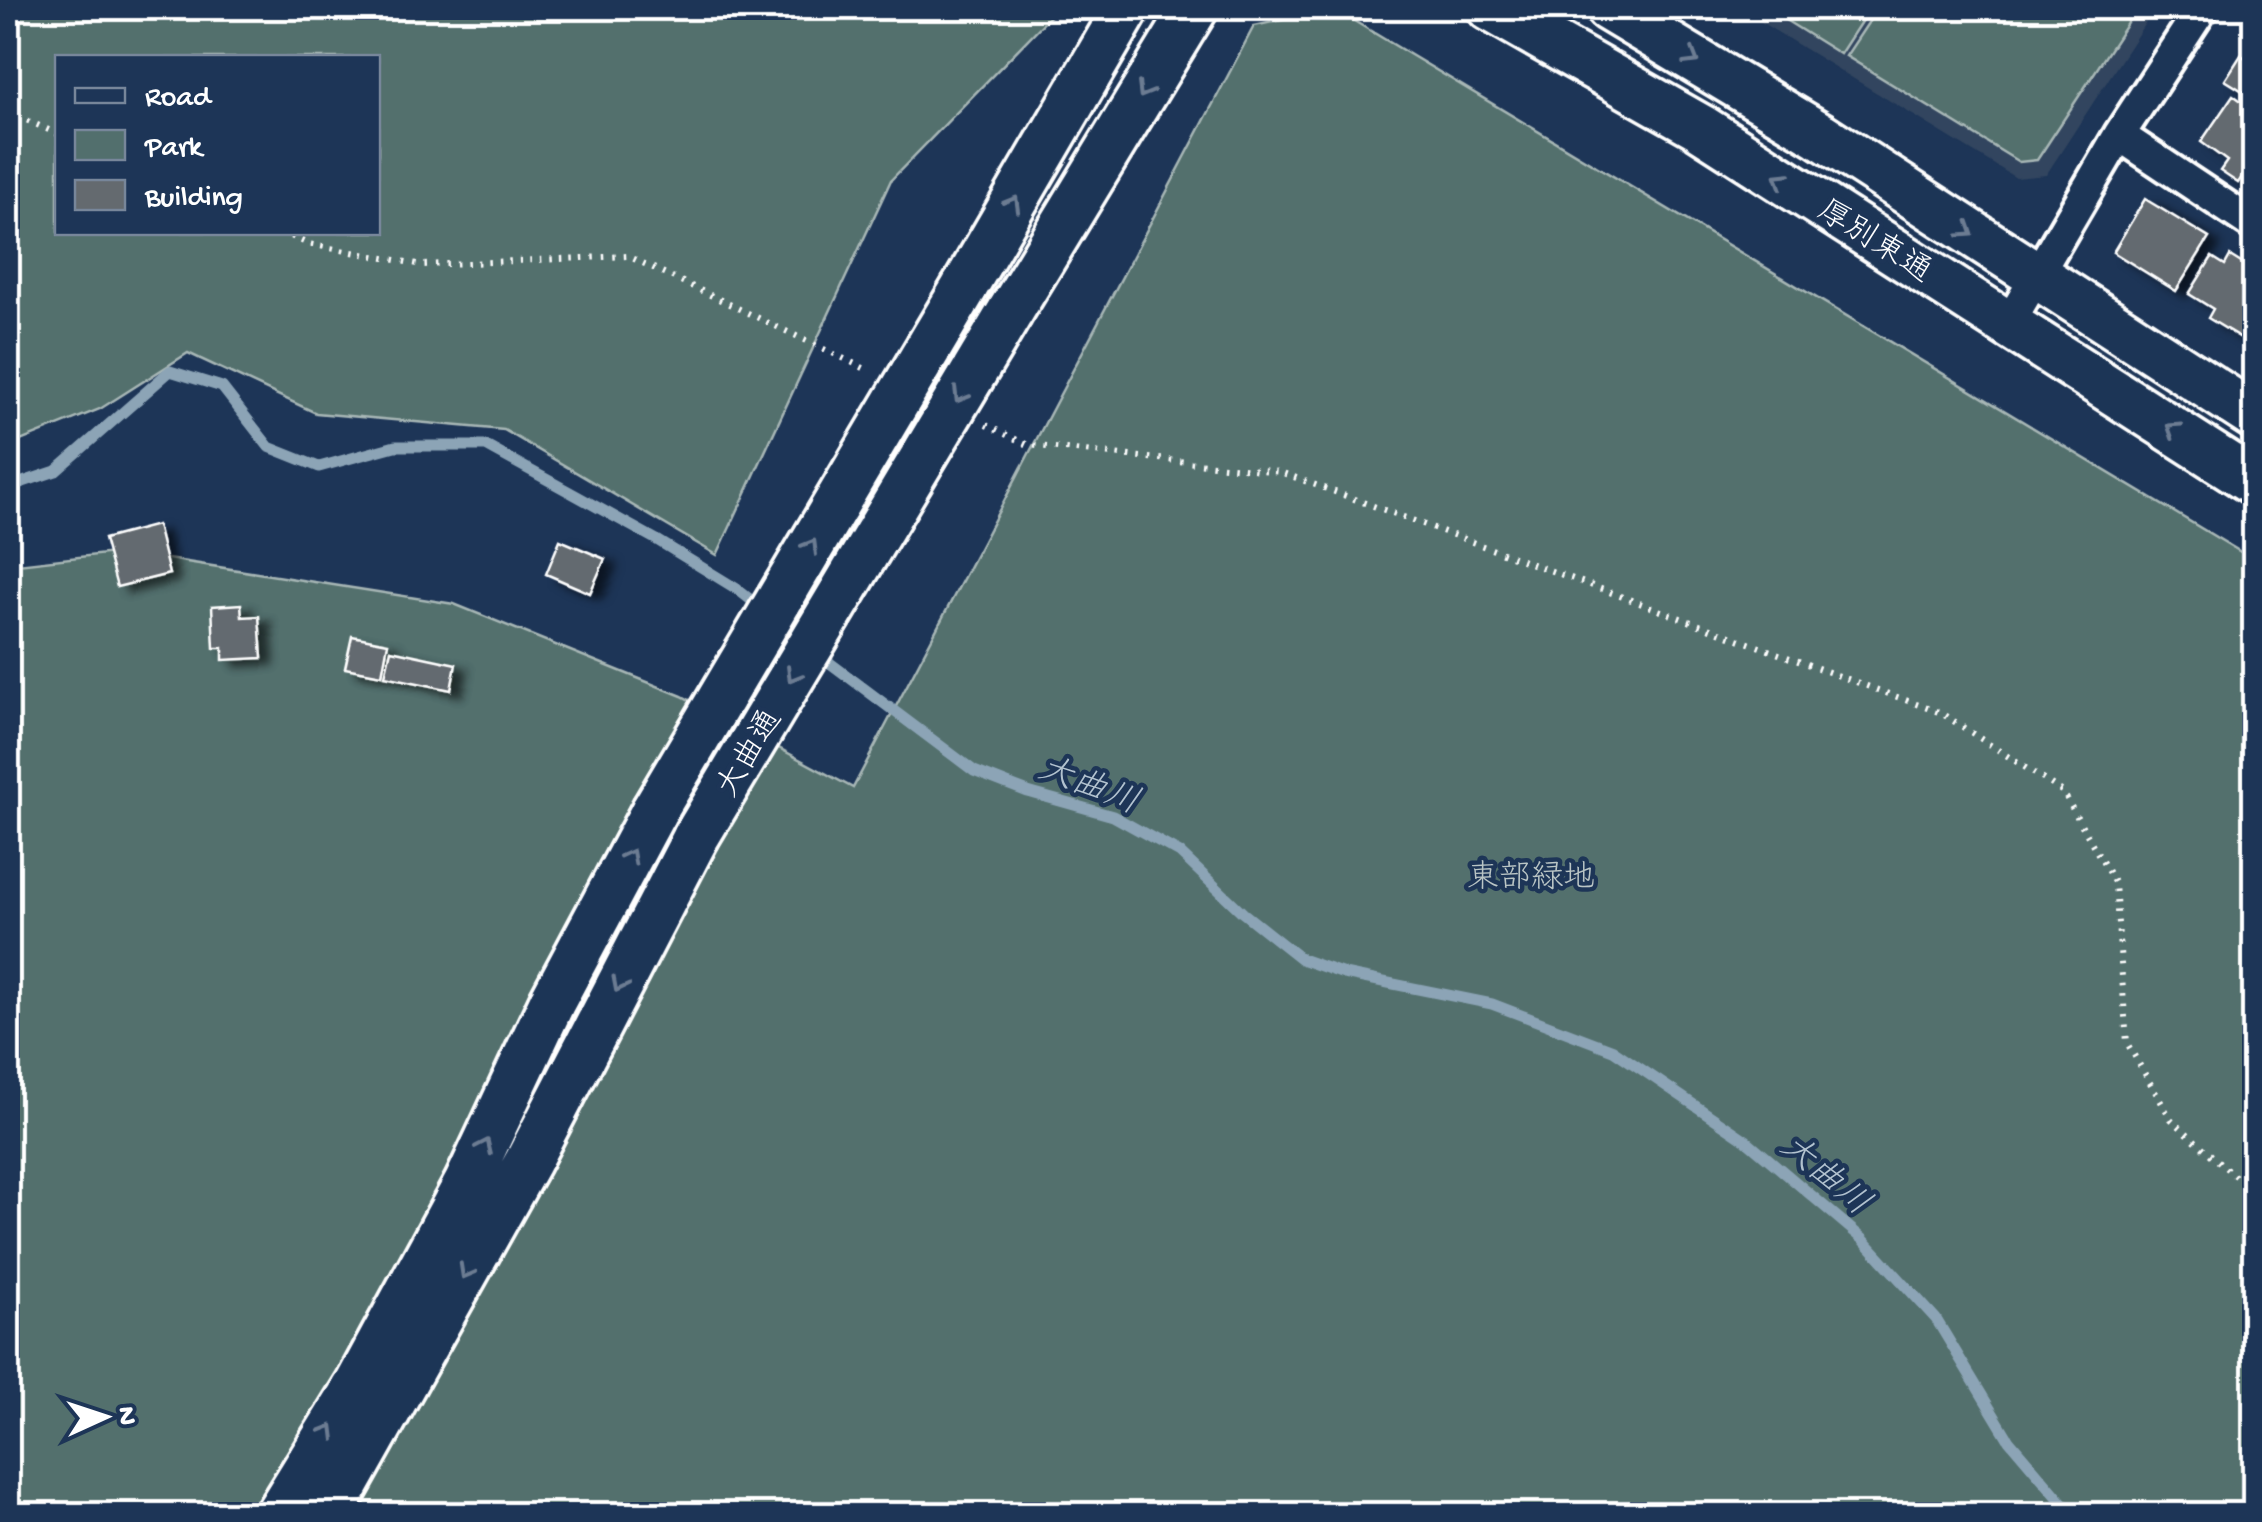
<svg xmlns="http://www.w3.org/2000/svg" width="2262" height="1522" viewBox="0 0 2262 1522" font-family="'Gochi Hand','Klee One',sans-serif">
<defs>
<filter id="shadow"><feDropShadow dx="11" dy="6" stdDeviation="5" flood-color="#0009"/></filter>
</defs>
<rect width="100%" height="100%" fill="#1d3557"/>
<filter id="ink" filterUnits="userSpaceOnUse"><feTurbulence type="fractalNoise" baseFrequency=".01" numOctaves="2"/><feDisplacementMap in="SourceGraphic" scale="20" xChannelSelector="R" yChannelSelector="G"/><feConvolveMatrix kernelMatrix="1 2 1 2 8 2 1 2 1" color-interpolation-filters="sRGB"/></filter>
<g filter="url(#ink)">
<path fill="#32455e" d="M 1738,8 L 2155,8 L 2046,175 L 2016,178 Z"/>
<path fill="#526f6d" stroke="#a8b7b6" stroke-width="2.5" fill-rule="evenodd" d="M 8,8 L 1058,8 L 891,180 L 717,555 L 504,430 L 316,413 L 188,353 L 100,409 L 8,446 ZM 58,58 L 378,58 L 378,232 L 58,232 Z
M 1766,8 L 1870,8 L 1840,54 Z
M 1878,8 L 2137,8 L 2037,160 L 2019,162 L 1846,56 Z
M 1334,9 L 2254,560 L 2254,1514 L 8,1514 L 8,565 L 123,552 L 454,604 L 682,696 L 853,788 L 1254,26 Z"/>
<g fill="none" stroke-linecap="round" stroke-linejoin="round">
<path stroke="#8ca4b6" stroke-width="11" d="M 8,487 L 56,471 L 170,371 L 222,387 L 269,447 L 319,467 L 395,446 L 486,446 L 657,540 L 737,589 L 761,608
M 818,654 L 974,771 L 1028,792 L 1113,816 L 1180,853 L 1243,913 L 1301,959 L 1344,974 L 1492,1004 L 1613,1050 L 1746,1140 L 1863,1239 L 1936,1319 L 2009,1440 L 2072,1514"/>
</g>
<path fill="#646a6f" stroke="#fff" stroke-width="2.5" filter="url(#shadow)" d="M 2241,55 L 2254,64 L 2254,98 L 2225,80 Z
M 2233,95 L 2254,110 L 2254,159 L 2238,183 L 2220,171 L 2227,161 L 2201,142 Z
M 2145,199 L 2209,238 L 2176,291 L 2113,252 Z
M 2230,256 L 2254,271 L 2254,317 L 2241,338 L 2208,318 L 2213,309 L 2189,294 L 2212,257 L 2225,265 Z
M 157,525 L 169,574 L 117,587 L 104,539 Z
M 560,540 L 605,559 L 590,593 L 546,574 Z
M 241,604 L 242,617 L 259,616 L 262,658 L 223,660 L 223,648 L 214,648 L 212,606 Z
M 352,636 L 388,643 L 382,675 L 345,668 Z
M 391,650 L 456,664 L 451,690 L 385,676 Z"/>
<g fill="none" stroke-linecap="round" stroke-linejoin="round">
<g stroke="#fff" stroke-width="38">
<path id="street" d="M 2119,135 L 2254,225
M 2009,323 L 2119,135 L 2202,8"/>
</g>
<g stroke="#fff" stroke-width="52">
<path id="secondary" d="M 1490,8 L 1700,127 L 2254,482
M 1608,8 L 1820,135 L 2254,416
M 964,288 L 1127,8
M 1010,312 L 1195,8
M 278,1514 L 358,1384 L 467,1183 L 552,1002 L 654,811
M 330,1514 L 528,1161 L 696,837"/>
</g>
<path stroke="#fff" stroke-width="6" stroke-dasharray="2.5 8" stroke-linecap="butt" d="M 8,112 L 58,134
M 282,232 L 308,244 L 423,265 L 628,256 L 870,371
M 986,425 L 1028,445 L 1280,472 L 1941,713 L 2063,792 L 2115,884 L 2127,1043 L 2171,1119 L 2254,1193"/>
<use href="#street" stroke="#1d3557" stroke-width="30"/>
<use href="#secondary" stroke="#1d3557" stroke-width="45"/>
<g stroke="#fff" stroke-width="52" stroke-linecap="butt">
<path id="secondary-bridge" d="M 654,811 L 964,288
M 696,837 L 1010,312"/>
</g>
<use href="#secondary-bridge" stroke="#1d3557" stroke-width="45"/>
</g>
<defs><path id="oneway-chevron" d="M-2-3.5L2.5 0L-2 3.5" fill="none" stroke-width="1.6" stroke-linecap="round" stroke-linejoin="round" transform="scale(2.5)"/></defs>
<g stroke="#6c7c92">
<use href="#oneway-chevron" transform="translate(1692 58) rotate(31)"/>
<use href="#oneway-chevron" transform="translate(1144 91) rotate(121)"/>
<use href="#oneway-chevron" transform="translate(1781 179) rotate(-148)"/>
<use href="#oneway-chevron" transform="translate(1013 203) rotate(-60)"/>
<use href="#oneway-chevron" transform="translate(1967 231) rotate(33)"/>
<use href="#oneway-chevron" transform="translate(960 396) rotate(121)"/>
<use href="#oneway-chevron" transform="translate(2173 429) rotate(-147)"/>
<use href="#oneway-chevron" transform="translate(811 546) rotate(-59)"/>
<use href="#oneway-chevron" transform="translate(793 675) rotate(121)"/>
<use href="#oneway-chevron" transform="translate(630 856) rotate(-62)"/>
<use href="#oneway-chevron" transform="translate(619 985) rotate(117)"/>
<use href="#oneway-chevron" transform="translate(485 1146) rotate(-65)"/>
<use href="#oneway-chevron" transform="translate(466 1272) rotate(119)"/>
<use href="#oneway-chevron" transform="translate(329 1431) rotate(-59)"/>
</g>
</g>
<g text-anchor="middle" stroke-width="9" stroke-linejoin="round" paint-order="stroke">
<g font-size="32" fill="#fff" stroke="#1d3557">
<text transform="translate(1876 239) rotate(32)" y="11">厚別東通</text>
<text transform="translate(747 752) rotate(-59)" y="11">大曲通</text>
</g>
<g font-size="32" fill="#bac5c5" stroke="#1d3557">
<text x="1531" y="886">東部緑地</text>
</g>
<g font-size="35" font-style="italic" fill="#b2c2cf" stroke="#1d3557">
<text transform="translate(1090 783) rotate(21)" y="12">大曲川</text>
<text transform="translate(1827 1173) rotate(40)" y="12">大曲川</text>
</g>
</g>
<rect width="2262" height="1522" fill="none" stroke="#1d3557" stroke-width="40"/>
<rect x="20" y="20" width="2222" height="1482" fill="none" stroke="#fff" stroke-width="4" filter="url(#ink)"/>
<rect x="55" y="55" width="325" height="180" fill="#1d3557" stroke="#77869a" stroke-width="2.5"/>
<rect x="75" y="88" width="50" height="15" fill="#1d3557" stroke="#77869a" stroke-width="2.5"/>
<text x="145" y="105" font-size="30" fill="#ffffff">Road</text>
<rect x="75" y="130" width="50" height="30" fill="#526f6d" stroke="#77869a" stroke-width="2.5"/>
<text x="145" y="155" font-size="30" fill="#ffffff">Park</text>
<rect x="75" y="180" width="50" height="30" fill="#646a6f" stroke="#77869a" stroke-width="2.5"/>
<text x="145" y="205" font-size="30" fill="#ffffff">Building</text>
<g transform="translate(105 1417) rotate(87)" stroke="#1d3557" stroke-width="8" paint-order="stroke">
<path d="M0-8L18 38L0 25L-18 38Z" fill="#ffffff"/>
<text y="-15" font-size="28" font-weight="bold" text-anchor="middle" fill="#ffffff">N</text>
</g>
</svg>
